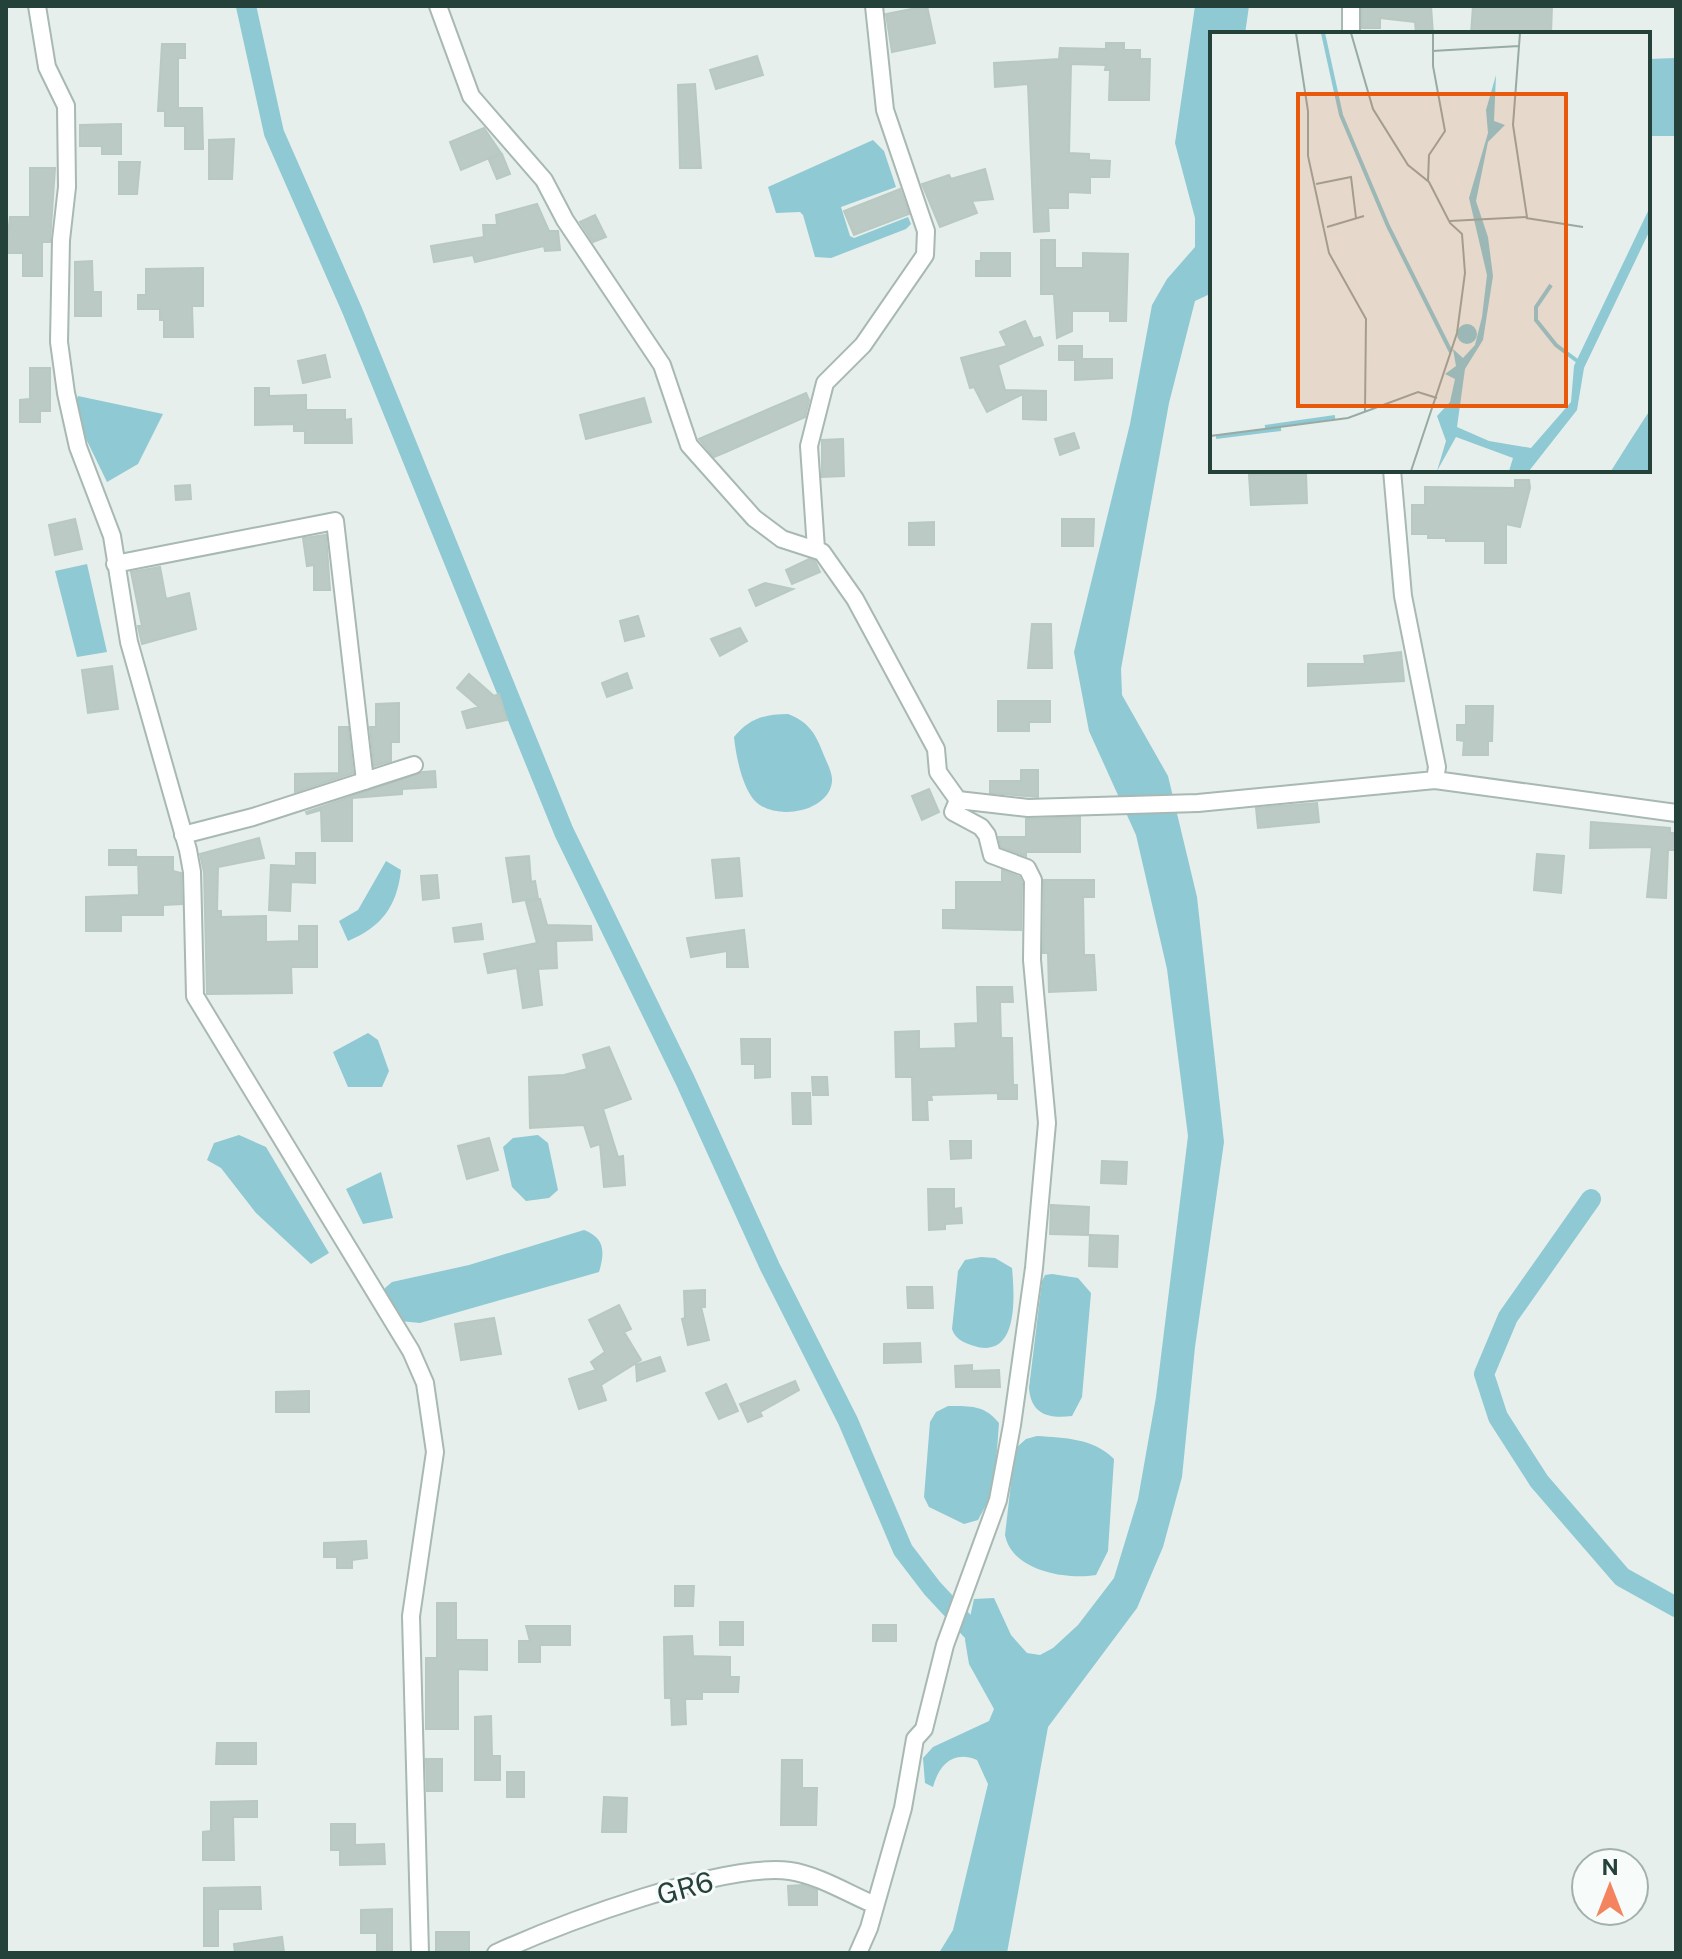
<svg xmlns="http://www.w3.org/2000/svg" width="1682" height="1959" viewBox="0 0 1682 1959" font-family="'Public Sans',sans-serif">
<rect width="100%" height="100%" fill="#e6efeb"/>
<path fill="#8ec9d4" d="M 1195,6 L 1249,6 L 1245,34 L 1212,34 L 1212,293 L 1195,301 L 1169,403 L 1121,669 L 1122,695 L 1168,776 L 1197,897 L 1224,1142 L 1195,1347 L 1182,1477 L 1163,1547 L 1137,1608 L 1048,1727 L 1007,1953 L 939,1953 L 953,1930 L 988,1784 L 977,1760 C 953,1750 939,1765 933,1787 L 925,1783 L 923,1758 L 933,1747 L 989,1721 L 994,1709 L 969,1664 L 965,1640 L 974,1599 L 994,1598 L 1011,1635 L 1027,1653 L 1040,1655 L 1053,1648 L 1078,1625 L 1114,1578 L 1138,1499 L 1156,1397 L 1188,1136 L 1167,969 L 1136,835 L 1089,731 L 1074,652 L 1130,424 L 1152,305 L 1167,279 L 1195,247 L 1195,218 L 1175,143 Z
M 1676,58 L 1676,136 L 1648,136 L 1648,59 Z
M 873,140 L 884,151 L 896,187 L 841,207 L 850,236 L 854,238 L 908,217 L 911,224 L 906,229 L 831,258 L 815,257 L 803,215 L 800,212 L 776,213 L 768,187 Z
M 78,396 L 163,414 L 138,464 L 107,482 L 72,410 Z
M 87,564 L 107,652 L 77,657 L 55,571 Z
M 788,714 C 808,722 815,732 823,753 C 826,761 833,773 832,782 C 828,813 774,821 755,801 C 742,787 736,756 734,737 C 749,719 764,714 788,714 Z
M 386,861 L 401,870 C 397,907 381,927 348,941 L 339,921 L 358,910 Z
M 368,1033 L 378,1040 L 389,1071 L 382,1087 L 348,1087 L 333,1052 Z
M 239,1135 L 266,1147 L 329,1253 L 311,1264 L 256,1213 L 221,1168 L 207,1160 L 214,1143 Z
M 538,1135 L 548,1143 L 558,1190 L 549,1198 L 526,1201 L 512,1187 L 503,1147 L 513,1138 Z
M 381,1172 L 393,1218 L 363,1224 L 346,1189 Z
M 584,1230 C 605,1238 605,1252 599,1272 L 420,1323 L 400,1321 L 384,1294 L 385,1288 L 392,1282 L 469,1265 Z
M 981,1257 L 995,1258 L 1012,1268 C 1015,1300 1018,1362 971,1345 C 962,1342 955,1338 952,1329 L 958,1271 L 965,1260 Z
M 1052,1274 L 1078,1278 L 1091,1293 L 1082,1397 L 1072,1416 C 1048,1419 1031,1414 1029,1388 L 1042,1281 L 1045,1275 Z
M 948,1406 C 970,1406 985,1405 999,1423 L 994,1490 L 978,1520 L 964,1524 L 929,1507 L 924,1497 L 930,1422 L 936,1412 Z
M 1037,1436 C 1065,1438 1093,1438 1114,1459 L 1108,1551 L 1096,1575 C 1066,1580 1012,1571 1005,1535 L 1015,1449 L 1026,1439 Z"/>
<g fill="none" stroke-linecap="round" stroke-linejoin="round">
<path stroke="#8ec9d4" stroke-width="20" d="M 246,6 L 274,133 L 352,310 L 564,832 L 685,1080 L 770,1267 L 848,1421 L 903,1550 L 932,1588 L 986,1646
M 1591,1199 L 1508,1317 L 1484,1374 L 1498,1417 L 1539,1481 L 1622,1577 L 1676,1607"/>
</g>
<path fill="#bbcac4" stroke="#b8c9c2" stroke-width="2" d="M 927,6 L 935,43 L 892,52 L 886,14 Z
M 1362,6 L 1431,6 L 1433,34 L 1416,34 L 1415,22 L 1380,18 L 1380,28 L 1362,28 Z
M 1473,6 L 1552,6 L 1551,34 L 1471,34 Z
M 1106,43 L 1124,43 L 1124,50 L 1140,50 L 1140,59 L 1150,59 L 1149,100 L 1109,100 L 1110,70 L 1105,70 L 1106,65 L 1071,64 L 1069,153 L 1089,154 L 1089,160 L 1110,161 L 1109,177 L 1090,177 L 1090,193 L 1068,192 L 1068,208 L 1048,208 L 1049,231 L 1034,232 L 1028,84 L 995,87 L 994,63 L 1059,59 L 1060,48 L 1106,49 Z
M 162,44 L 185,44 L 185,58 L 178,58 L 178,108 L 202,108 L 203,149 L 185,149 L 185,126 L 165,126 L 165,111 L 158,111 Z
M 757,56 L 763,75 L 716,89 L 710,70 Z
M 695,84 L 701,168 L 680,168 L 678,85 Z
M 121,124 L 121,154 L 102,154 L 102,146 L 80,146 L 80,125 Z
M 484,128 L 501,153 L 461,170 L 450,142 Z
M 234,139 L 232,179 L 209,179 L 209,140 Z
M 502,154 L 510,174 L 497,179 L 489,160 Z
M 119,162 L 140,162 L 137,194 L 119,194 Z
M 30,168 L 55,168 L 50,242 L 42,242 L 42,276 L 23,276 L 23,253 L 6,253 L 10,217 L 30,217 Z
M 985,169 L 993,199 L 972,201 L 977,213 L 940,227 L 922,184 L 949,175 L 951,179 Z
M 900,189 L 909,214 L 854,235 L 844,211 Z
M 537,204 L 549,231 L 558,231 L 560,250 L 545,251 L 544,246 L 475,262 L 473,255 L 434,262 L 431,246 L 484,237 L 483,225 L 497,225 L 496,215 Z
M 595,215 L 606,237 L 593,242 L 580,222 Z
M 1041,240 L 1055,240 L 1055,268 L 1083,268 L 1083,253 L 1128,254 L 1126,321 L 1110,321 L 1110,311 L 1072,311 L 1072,331 L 1057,338 L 1054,294 L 1041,294 Z
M 981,253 L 1010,253 L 1010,276 L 976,276 L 976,261 L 981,261 Z
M 92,261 L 93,292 L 101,292 L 101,316 L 75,316 L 75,262 Z
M 203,268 L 203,306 L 192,306 L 193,337 L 164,337 L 164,320 L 160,320 L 160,309 L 138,309 L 138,295 L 146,295 L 146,269 Z
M 1025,321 L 1033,339 L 1040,337 L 1043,345 L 998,365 L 1005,390 L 1046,391 L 1046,420 L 1023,419 L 1023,394 L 987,412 L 974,387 L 970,388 L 961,358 L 1007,346 L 1000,332 Z
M 1059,346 L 1082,346 L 1082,359 L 1112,359 L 1112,378 L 1075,380 L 1075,360 L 1059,360 Z
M 325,355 L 330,377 L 303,383 L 298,361 Z
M 30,368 L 50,368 L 50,411 L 40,411 L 40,422 L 20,422 L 20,400 L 30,399 Z
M 255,388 L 269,388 L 269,396 L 306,395 L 306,410 L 345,410 L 345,420 L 351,419 L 352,443 L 305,443 L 305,431 L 294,431 L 294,424 L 255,425 Z
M 806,393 L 809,400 L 805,417 L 726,452 L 714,457 L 699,439 Z
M 644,398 L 651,422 L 586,439 L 580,415 Z
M 1074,433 L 1079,448 L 1060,455 L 1055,439 Z
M 843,439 L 844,476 L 822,477 L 822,440 Z
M 1306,473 L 1307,503 L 1251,505 L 1249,475 Z
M 1515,480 L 1529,480 L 1530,488 L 1520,527 L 1506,524 L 1506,563 L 1485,563 L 1485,541 L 1446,541 L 1446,538 L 1428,538 L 1428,534 L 1412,534 L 1412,505 L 1425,505 L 1425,487 L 1515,488 Z
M 190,485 L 191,499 L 176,500 L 175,486 Z
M 75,519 L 82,549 L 55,555 L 49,525 Z
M 1062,519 L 1094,519 L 1093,546 L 1062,546 Z
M 934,522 L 934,545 L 909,545 L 909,523 Z
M 326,535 L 330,590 L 314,590 L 314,565 L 307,566 L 303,538 Z
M 809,559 L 815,561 L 820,572 L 792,584 L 786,570 Z
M 160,567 L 166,599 L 189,593 L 196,629 L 142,644 L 138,626 L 142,626 L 131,572 Z
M 765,583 L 793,589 L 756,606 L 749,590 Z
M 638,616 L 644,636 L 625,641 L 620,621 Z
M 1032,624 L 1051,624 L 1052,668 L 1028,668 Z
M 740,628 L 747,641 L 720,656 L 711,639 Z
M 1401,652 L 1404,681 L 1308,686 L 1308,664 L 1365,664 L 1364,656 Z
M 112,666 L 118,709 L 88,713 L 82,670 Z
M 627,673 L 632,688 L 607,697 L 602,683 Z
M 469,674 L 494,696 L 499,694 L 507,720 L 467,728 L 462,712 L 479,707 L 457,688 Z
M 998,701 L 1050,701 L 1050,722 L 1029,722 L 1029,731 L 998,731 Z
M 399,703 L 399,742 L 391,742 L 391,761 L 374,766 L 370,727 L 376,727 L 376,704 Z
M 1466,706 L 1493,706 L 1492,741 L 1488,741 L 1488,755 L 1463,755 L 1464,741 L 1457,740 L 1457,725 L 1466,725 Z
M 339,727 L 348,727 L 353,773 L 295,792 L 295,774 L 339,773 Z
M 1021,770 L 1038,770 L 1038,797 L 990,793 L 990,781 L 1021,781 Z
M 435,771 L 436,787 L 402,789 L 402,794 L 352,798 L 352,841 L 322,841 L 321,810 L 307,814 L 306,812 L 423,772 Z
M 929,789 L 939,812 L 922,820 L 912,796 Z
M 1317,803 L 1319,822 L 1258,828 L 1256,808 Z
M 1080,817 L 1080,852 L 1026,852 L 1026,856 L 1001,847 L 999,837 L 1026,837 L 1026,819 Z
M 1591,822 L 1670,828 L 1670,833 L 1676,833 L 1676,850 L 1668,850 L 1666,898 L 1647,897 L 1652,847 L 1590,848 Z
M 259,838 L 264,858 L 218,867 L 217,911 L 221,911 L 221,917 L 266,916 L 266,942 L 299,941 L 299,926 L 317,926 L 317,967 L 291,967 L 292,993 L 207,994 L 204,872 L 200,854 Z
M 109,850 L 136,850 L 136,865 L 109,865 Z
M 296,853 L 315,853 L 315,883 L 291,882 L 290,911 L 269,910 L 271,865 L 296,866 Z
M 1537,854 L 1564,856 L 1561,893 L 1534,890 Z
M 529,856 L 531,882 L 535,881 L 538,898 L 513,902 L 506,858 Z
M 138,857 L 173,857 L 173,871 L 181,873 L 182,904 L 163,905 L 163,915 L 121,915 L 121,931 L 86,931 L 86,897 L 139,895 Z
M 739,858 L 742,896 L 716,898 L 712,860 Z
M 1002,870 L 1019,877 L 1022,883 L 1021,930 L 943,928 L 943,910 L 956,910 L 956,882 L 1002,882 Z
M 437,875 L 439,898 L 423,900 L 421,876 Z
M 1044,880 L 1094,880 L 1094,897 L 1083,897 L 1084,955 L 1094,955 L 1096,990 L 1049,992 L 1048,953 L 1043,953 Z
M 540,899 L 547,925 L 591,926 L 592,940 L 556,941 L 557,968 L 538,969 L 542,1005 L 523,1008 L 517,968 L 488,973 L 484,954 L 537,943 L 526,902 Z
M 481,924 L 483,939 L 455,942 L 453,928 Z
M 744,930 L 748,967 L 727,967 L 727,951 L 691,957 L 687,938 Z
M 977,987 L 1012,987 L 1013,1002 L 1000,1002 L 1001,1038 L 1012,1038 L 1013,1085 L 1017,1085 L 1017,1099 L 998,1099 L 998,1093 L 931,1095 L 932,1100 L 927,1100 L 928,1120 L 913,1120 L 912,1077 L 896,1077 L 895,1032 L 919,1031 L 919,1049 L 956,1048 L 955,1024 L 978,1023 Z
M 741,1039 L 770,1039 L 770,1077 L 755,1078 L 755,1064 L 742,1064 Z
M 609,1047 L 631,1099 L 603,1109 L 618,1157 L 623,1156 L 625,1185 L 604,1187 L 600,1144 L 591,1147 L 584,1125 L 530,1128 L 529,1077 L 564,1075 L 587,1069 L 583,1055 Z
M 812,1077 L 827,1077 L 828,1095 L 813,1095 Z
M 792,1093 L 810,1093 L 811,1124 L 793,1124 Z
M 489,1138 L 498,1170 L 467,1179 L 458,1146 Z
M 950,1141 L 971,1141 L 971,1158 L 951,1159 Z
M 1102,1161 L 1127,1162 L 1126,1184 L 1101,1183 Z
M 928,1189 L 954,1189 L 954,1209 L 961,1208 L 962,1223 L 945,1224 L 945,1229 L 929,1230 Z
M 1051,1205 L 1089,1207 L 1088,1235 L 1050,1234 Z
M 1090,1235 L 1118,1236 L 1117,1267 L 1089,1266 Z
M 907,1287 L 932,1287 L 933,1308 L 908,1308 Z
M 705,1290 L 705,1307 L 701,1307 L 709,1340 L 688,1345 L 682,1319 L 685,1318 L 684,1291 Z
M 619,1305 L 631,1329 L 624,1332 L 641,1360 L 601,1385 L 606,1400 L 579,1409 L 569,1379 L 596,1370 L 591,1362 L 605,1352 L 589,1320 Z
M 494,1318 L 501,1354 L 461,1360 L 455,1324 Z
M 920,1343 L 921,1362 L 884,1363 L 884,1344 Z
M 660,1357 L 665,1371 L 637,1381 L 636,1365 Z
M 972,1365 L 972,1371 L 999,1370 L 1000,1387 L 956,1387 L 955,1366 Z
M 795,1381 L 799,1390 L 760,1412 L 762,1416 L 748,1422 L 740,1404 Z
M 726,1384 L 738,1411 L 719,1419 L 706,1393 Z
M 309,1391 L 309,1412 L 276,1412 L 276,1392 Z
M 366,1541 L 367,1558 L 352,1560 L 352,1568 L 337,1568 L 337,1557 L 324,1557 L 324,1543 Z
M 675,1586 L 694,1586 L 693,1606 L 675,1606 Z
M 437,1603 L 456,1603 L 456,1640 L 487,1640 L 487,1670 L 458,1669 L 458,1729 L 426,1729 L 426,1658 L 437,1658 Z
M 720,1622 L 743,1622 L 743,1645 L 720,1645 Z
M 873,1625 L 896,1625 L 896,1641 L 873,1641 Z
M 526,1626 L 570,1626 L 570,1645 L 540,1645 L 540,1662 L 519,1662 L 519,1641 L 530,1641 Z
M 692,1636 L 693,1656 L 730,1657 L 730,1677 L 739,1677 L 738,1692 L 702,1692 L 702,1699 L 685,1699 L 686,1724 L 672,1725 L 671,1698 L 665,1698 L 664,1637 Z
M 491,1716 L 492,1756 L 500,1756 L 500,1780 L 475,1780 L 475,1717 Z
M 217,1743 L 256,1743 L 256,1764 L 216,1764 Z
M 426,1759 L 442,1759 L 442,1791 L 427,1791 Z
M 782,1760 L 802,1760 L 802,1788 L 817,1788 L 816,1825 L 781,1825 Z
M 507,1772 L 524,1772 L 524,1797 L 507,1797 Z
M 604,1797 L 627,1798 L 626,1832 L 602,1832 Z
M 257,1801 L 257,1817 L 233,1817 L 234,1860 L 203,1860 L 203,1832 L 211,1831 L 211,1802 Z
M 331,1824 L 355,1824 L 355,1845 L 384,1844 L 385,1864 L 340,1865 L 340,1850 L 331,1850 Z
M 803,1885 L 817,1890 L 817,1905 L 789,1905 L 788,1886 Z
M 260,1887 L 261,1909 L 218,1909 L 218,1946 L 204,1946 L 204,1888 Z
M 392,1909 L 392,1953 L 377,1953 L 377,1933 L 361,1933 L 361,1910 Z
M 436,1932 L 469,1932 L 469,1953 L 436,1953 Z
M 282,1937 L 284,1952 L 235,1953 L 234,1944 Z"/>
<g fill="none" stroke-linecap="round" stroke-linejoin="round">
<g stroke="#a8b8b2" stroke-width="20">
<path id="minor" d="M 37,6 L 47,67 L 66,106 L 67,187 L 61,240 L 59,342 L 66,393 L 78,447 L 112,536 L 129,642 L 188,850 L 192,872 L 195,996 L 411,1351 L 425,1383 L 435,1452 L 411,1616 L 420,1953
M 438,6 L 471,96 L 544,180 L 565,220 L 662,365 L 689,445 L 754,518 L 782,539 L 822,552 L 855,599 L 936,749 L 938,772 L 958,800 L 953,812 L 981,827 L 987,835 L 992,855 L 1027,868 L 1033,880 L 1032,960 L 1047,1123 L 1034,1268 L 1012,1425 L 998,1500 L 945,1645 L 924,1729 L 915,1739 L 903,1808 L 869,1928 L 858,1953
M 1351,6 L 1351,34
M 816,549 L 809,446 L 825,383 L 863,345 L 925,255 L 926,231 L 885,110 L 874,6
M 115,564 L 335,521 L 365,781
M 1435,780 L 1676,813
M 958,800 L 1028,808 L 1198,803 L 1435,780 L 1437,767 L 1403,596 L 1392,470
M 183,835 L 253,817 L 414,765
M 496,1953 C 560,1924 723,1862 790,1871 C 818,1875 849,1894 875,1905"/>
</g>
<use href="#minor" stroke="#fff" stroke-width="16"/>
</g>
<g text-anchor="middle" stroke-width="6" stroke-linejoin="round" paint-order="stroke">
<g font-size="28" fill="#24423a" stroke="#f7fbf9">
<text transform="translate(685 1888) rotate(-15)" y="10">GR6</text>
</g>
</g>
<g transform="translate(1210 32)">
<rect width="440" height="440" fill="#e6efeb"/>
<path d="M 286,43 L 284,89 L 295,93 L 278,110 L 266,169 L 278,205 L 283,244 L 273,308 L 255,337 L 247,395 L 279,409 L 321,416 L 361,370 L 364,334 L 440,175 L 440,198 L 374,336 L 367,378 L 319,439 L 299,439 L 303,426 L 246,405 L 227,439 L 236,409 L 227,384 L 240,370 L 245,347 L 235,342 L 246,334 L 243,317 L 253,326 L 265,313 L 272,285 L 277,243 L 259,166 L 278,101 L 276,78 ZM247 302a10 10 0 1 1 20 0a10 10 0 1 1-20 0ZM 440,378 L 440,439 L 401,439 L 418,412 Z" fill="#8ec9d4"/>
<path fill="none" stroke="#8ec9d4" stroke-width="4" d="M 113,1 L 131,83 L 178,194 L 241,320M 341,253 L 326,275 L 326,288 L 346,313 L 370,331M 55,395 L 125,385M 6,405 L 71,397"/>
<path fill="none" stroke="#98aaa4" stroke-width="2" d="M 86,1 L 98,79 L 98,124 L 119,221 L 156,287 L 155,379M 141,1 L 163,77 L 198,133 L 219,150 L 240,191 L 252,202 L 255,241 L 247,301 L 201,439M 222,19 L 309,14M 218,149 L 219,123 L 235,99 L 223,34 L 223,1M 106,152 L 141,145 L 146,186M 316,186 L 373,195M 240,189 L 317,185 L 303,93 L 310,1M 117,195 L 154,184M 0,404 L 138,386 L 208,360 L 227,366"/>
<path fill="#e8590c" fill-opacity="0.15" stroke="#e8590c" stroke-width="4" d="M 88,62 L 356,62 L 356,374 L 88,374 Z"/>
<rect width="440" height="440" fill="none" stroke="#24423a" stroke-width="4"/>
</g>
<rect width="1682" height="1959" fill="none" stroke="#24423a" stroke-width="16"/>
<g transform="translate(1610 1887)"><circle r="38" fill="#f7fbf9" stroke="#a3b1ad" stroke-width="2"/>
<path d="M0-6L14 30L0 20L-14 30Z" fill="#f4845f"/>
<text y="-12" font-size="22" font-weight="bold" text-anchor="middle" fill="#24423a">N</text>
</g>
</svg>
